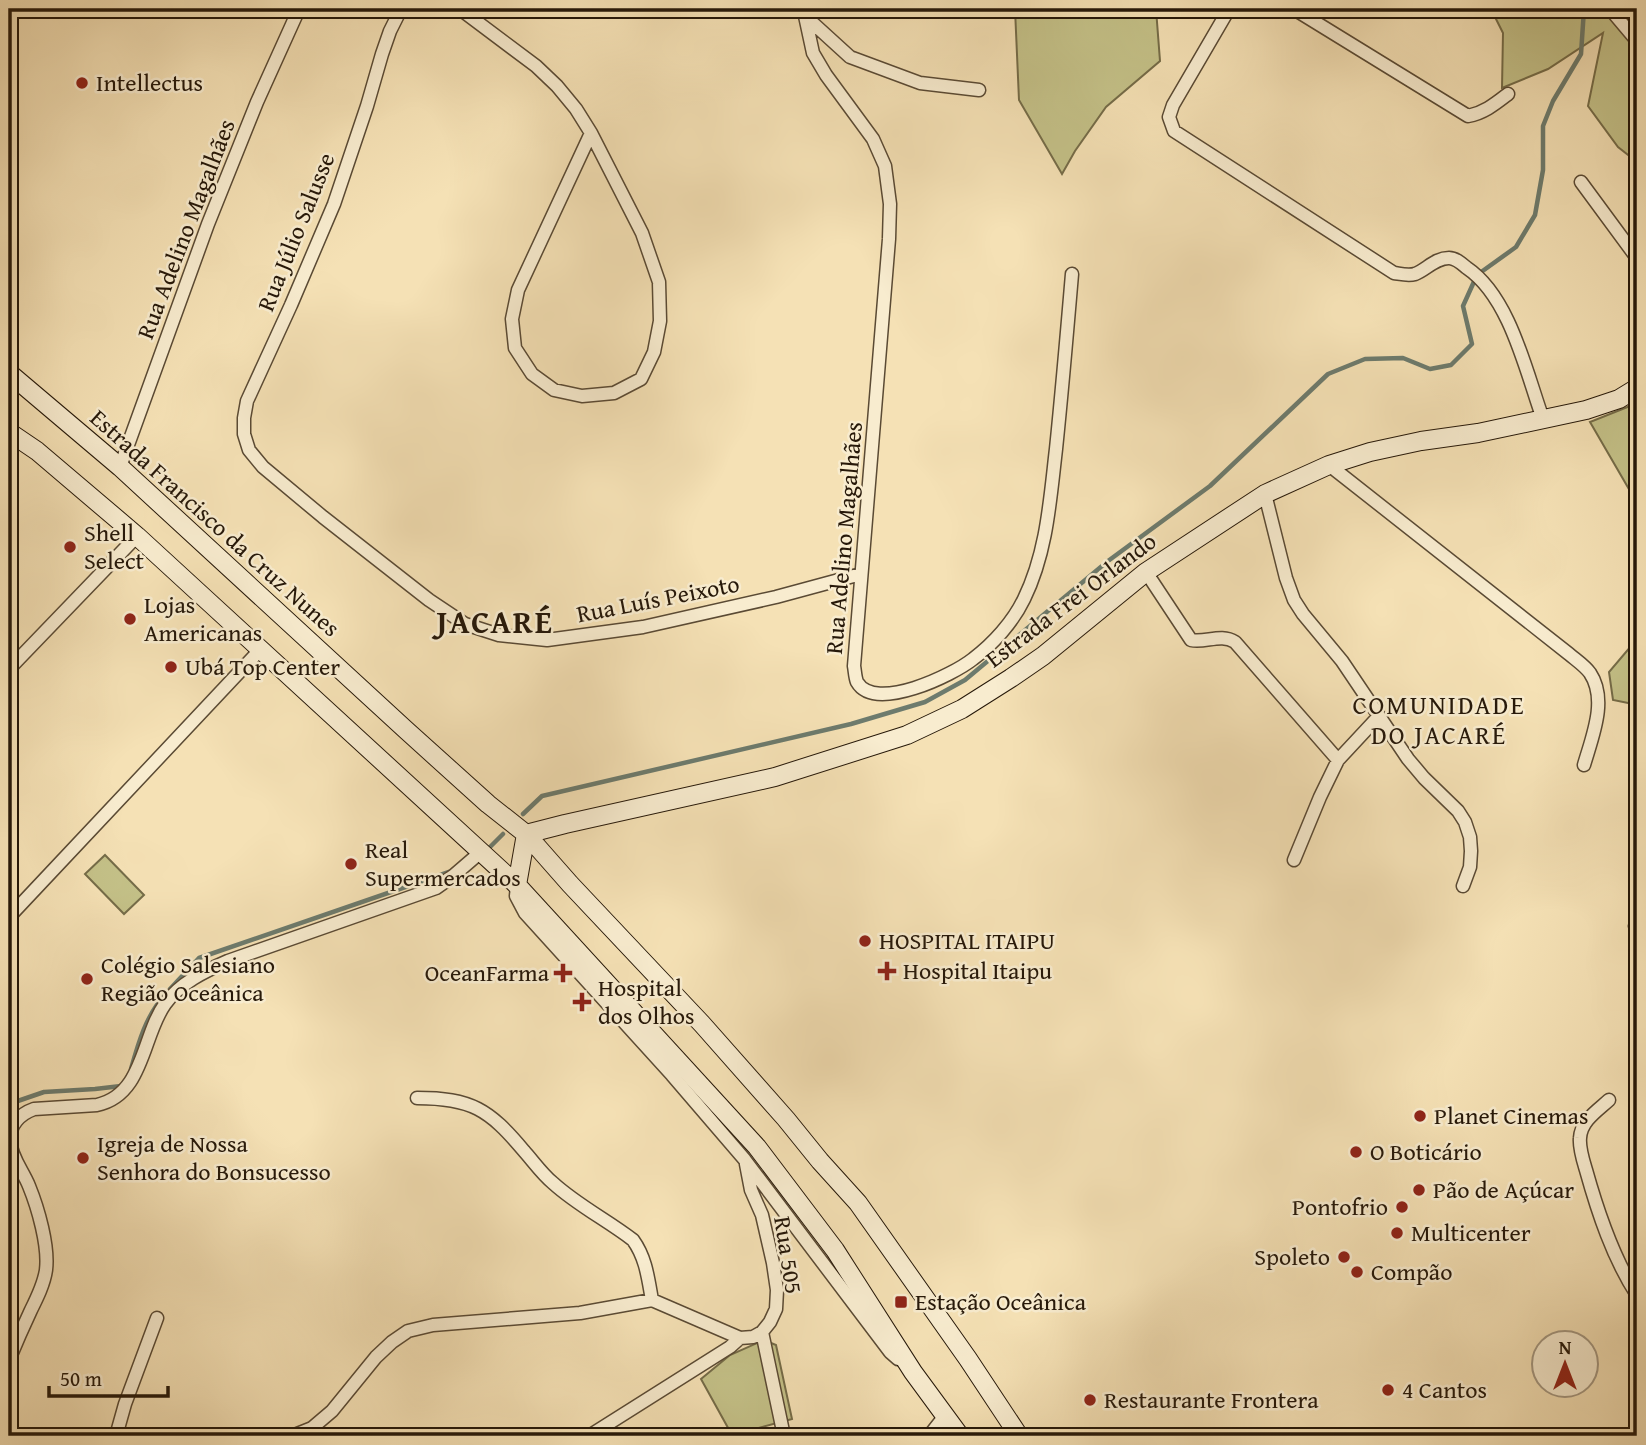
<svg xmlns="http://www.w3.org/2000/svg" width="1646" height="1445" viewBox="0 0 1646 1445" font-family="'Gentium Book Plus',serif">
<rect width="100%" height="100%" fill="#f5e1b5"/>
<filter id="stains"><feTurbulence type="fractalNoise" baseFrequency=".00286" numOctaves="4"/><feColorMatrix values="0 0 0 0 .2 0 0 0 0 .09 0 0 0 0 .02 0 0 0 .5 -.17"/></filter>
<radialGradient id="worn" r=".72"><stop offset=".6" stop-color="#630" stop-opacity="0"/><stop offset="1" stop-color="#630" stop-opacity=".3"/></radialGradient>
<path fill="#c4c188" stroke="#756c48" stroke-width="2" d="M 1015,9 L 1156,9 L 1160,61 L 1106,107 L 1075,151 L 1062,174 L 1019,100 Z
M 1491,9 L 1605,9 L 1637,48 L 1637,162 L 1618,147 L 1588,106 L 1603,33 L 1548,69 L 1502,88 L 1503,33 Z
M 1635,404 L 1637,406 L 1637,503 L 1590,422 Z
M 1637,639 L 1637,707 L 1633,704 L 1613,700 L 1609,672 Z
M 105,855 L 144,895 L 124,914 L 85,874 Z
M 764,1340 L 776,1345 L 792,1419 L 732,1435 L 701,1379 L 730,1355 Z"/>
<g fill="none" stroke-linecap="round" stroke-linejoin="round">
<path stroke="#6d7b6d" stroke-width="4.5" d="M 523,814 L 542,796 L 851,724 L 925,702 L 965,680 L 1108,561 L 1210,486 L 1328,374 L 1365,359 L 1403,358 L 1430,369 L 1451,365 L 1472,344 L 1463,306 L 1477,275 L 1516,247 L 1535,215 L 1543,170 L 1543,126 L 1553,101 L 1581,54 L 1584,9
M 486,851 L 503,834
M 170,989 L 199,958 L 449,872
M 131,1069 C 138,1044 146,1015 165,995
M 9,1104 L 44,1092 L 95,1089 L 121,1086"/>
<g stroke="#5a4a34" stroke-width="15">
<path id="street" d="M 401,9 L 390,31 L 382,54 L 367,106 L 334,204 L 291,305 L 247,401 L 244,418 L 244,434 L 249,450 L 263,467 L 323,517 L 429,600 L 465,624 L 499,635 L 547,640 L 643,627 L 776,597 L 861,574
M 460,9 L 536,66 L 557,86 L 576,109 L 591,133 L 642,233 L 659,282 L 660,321 L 654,352 L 641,379 L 614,393 L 582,396 L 554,390 L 532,374 L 515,348 L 512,319 L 518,290 L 591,133
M 806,9 L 805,16 L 813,53 L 826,75 L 873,139 L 885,166 L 890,204 L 889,239 L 854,666 C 855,671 855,677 857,682 C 875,713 953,675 973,659 C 993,644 1013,622 1024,599 C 1047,552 1050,500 1056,449 C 1062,391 1067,333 1072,274
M 1229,9 L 1173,105 L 1169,117 L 1174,131 L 1394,273 C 1401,274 1408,276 1415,274 C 1426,270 1435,258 1449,258 C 1456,258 1462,264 1467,268 C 1510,297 1526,372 1543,419
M 1294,9 L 1468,116 C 1484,113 1495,104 1508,94
M 1610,9 L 1637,41
M 805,16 L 850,57 L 920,83 L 979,90
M 1581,182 L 1637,258
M 1329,465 L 1569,654 C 1576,660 1585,666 1590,673 C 1608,700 1592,737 1584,765
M 120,467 L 208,224 L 257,102 L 299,9
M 1265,494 L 1286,578 L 1294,600 L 1303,614 L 1342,661 L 1408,759 L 1424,778 L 1458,811 L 1465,822 L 1470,837 L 1471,851 L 1470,867 L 1463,886
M 1146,572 L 1191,640 C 1206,643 1221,633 1235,642 L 1338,760
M 9,669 L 137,536
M 1294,860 L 1320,797 L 1338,760 L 1379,716
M 517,885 L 516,896 L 525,913 L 672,1075 L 745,1160 L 890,1352 L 898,1359
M 9,917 L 261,649
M 1635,926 L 1637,924
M 417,1098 C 471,1098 489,1109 524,1151 C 533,1161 542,1174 553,1183 C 577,1205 607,1220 633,1240 C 646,1258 648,1278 652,1300 L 740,1338 L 753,1337 L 762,1332
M 1609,1100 C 1597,1111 1581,1121 1580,1138 C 1579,1148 1583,1160 1586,1170 C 1598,1213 1613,1258 1637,1295
M 746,1164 L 751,1190 L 762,1215 L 773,1263 L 777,1290 L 776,1309 L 770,1322 L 762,1332 L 784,1436
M 9,1360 C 16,1343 23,1327 31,1310 C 37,1298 44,1284 46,1270 C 49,1246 38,1208 29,1186 C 23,1171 11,1157 10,1141 C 9,1125 20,1114 34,1109 L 97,1105 C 144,1095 142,1036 165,1004 C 180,983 205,971 228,961 L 436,888 L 453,876 L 482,851
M 116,1436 L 125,1404 L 157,1318
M 292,1436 L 312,1428 L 332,1411 L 376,1357 L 392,1342 L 408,1331 L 433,1325 L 580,1313 L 652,1300
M 589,1436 L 730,1347 L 740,1338
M 929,1436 L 944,1417"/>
</g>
<g stroke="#261809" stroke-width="20">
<path id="secondary" d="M 9,373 L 120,467 L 406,730 L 488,804 L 526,834 L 570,884 L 702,1024 L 786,1119 L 820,1161 L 858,1203 L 968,1359 L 1019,1436
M 9,432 L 37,451 L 137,536 L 517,885 L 757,1147 L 835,1250 L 913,1372 L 960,1436
M 526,834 L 565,824 L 775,777 L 907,735 L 962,709 L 1011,678 L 1043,656 L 1146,572 L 1265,494 L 1329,465 L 1370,452 L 1421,441 L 1478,433 L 1586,410 L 1619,399 L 1637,388
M 517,885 L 526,834"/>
</g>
<use href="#street" stroke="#f8eccf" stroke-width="12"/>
<use href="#secondary" stroke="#f8eccf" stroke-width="18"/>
</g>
<g fill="#8f2418" stroke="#f8eccf" stroke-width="2.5">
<circle cx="82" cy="83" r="7"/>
<circle cx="70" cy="547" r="7"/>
<circle cx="130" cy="619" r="7"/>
<circle cx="171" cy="667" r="7"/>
<circle cx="351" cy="864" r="7"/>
<circle cx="865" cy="941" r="7"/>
<path d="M883.5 960.5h7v7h7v7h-7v7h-7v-7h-7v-7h7z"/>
<path d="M559.5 962.5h7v7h7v7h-7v7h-7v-7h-7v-7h7z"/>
<circle cx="87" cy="979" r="7"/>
<path d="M578.5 991.5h7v7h7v7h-7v7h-7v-7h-7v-7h7z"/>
<circle cx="1420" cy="1116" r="7"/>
<circle cx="1356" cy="1152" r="7"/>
<circle cx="83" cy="1158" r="7"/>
<circle cx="1419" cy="1190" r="7"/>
<circle cx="1402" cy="1207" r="7"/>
<circle cx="1397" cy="1233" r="7"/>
<circle cx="1344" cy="1257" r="7"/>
<circle cx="1357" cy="1272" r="7"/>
<rect x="894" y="1295" width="14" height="14" rx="3.5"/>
<circle cx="1388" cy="1390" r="7"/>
<circle cx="1090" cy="1400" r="7"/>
</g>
<g text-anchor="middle" stroke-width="5" stroke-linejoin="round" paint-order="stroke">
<g font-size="24" fill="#261809" stroke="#f8eccf" text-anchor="start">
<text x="96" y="91">Intellectus</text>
<text x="84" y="541">Shell<tspan x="84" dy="28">Select</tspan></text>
<text x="144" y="613">Lojas<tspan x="144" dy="28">Americanas</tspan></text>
<text x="185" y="675">Ubá Top Center</text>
<text x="365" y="858">Real<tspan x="365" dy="28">Supermercados</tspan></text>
<text x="879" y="949">HOSPITAL ITAIPU</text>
<text x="101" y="973">Colégio Salesiano<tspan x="101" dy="28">Região Oceânica</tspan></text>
<text x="903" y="979">Hospital Itaipu</text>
<text x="549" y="981" text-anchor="end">OceanFarma</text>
<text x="598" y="996">Hospital<tspan x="598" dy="28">dos Olhos</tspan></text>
<text x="1434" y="1124">Planet Cinemas</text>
<text x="97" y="1152">Igreja de Nossa<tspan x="97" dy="28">Senhora do Bonsucesso</tspan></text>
<text x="1370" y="1160">O Boticário</text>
<text x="1433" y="1198">Pão de Açúcar</text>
<text x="1388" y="1215" text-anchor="end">Pontofrio</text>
<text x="1411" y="1241">Multicenter</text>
<text x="1330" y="1265" text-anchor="end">Spoleto</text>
<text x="1371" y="1280">Compão</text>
<text x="915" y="1310">Estação Oceânica</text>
<text x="1402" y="1398">4 Cantos</text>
<text x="1104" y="1408">Restaurante Frontera</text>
</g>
<g font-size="24" fill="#261809" stroke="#f8eccf">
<text transform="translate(186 229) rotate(-69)" y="8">Rua Adelino Magalhães</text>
<text transform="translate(296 232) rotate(-68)" y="8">Rua Júlio Salusse</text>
<text transform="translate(215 523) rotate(42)" y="8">Estrada Francisco da Cruz Nunes</text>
<text transform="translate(844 538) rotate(-85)" y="8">Rua Adelino Magalhães</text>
<text transform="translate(658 599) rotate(-11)" y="8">Rua Luís Peixoto</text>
<text transform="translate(1071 600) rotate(-37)" y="8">Estrada Frei Orlando</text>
<text transform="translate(788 1255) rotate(81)" y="8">Rua 505</text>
</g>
<g font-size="26" letter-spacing="2" fill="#261809" stroke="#f8eccf">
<text x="1439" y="714">COMUNIDADE<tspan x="1439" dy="30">DO JACARÉ</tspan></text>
</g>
<g font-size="32" font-weight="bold" letter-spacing="2" fill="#261809" stroke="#f8eccf">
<text x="495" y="633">JACARÉ</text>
</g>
</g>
<rect width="1646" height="1445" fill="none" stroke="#f5e1b5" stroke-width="35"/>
<rect x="10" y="10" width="1625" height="1424" fill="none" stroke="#261809" stroke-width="3.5"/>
<rect x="18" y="18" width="1611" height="1410" fill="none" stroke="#261809" stroke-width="2"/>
<g transform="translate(1565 1364)"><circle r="33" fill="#f8eccf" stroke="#a49780" stroke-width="2"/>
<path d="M0-5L12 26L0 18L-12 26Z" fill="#8f2418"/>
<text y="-10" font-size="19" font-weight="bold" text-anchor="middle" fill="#261809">N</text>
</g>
<path d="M49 1386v10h119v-10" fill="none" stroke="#261809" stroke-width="3.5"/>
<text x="60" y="1386" font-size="21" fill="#261809" stroke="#f8eccf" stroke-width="5" paint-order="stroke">50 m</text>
<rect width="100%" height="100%" filter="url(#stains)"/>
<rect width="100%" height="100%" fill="url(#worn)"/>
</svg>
